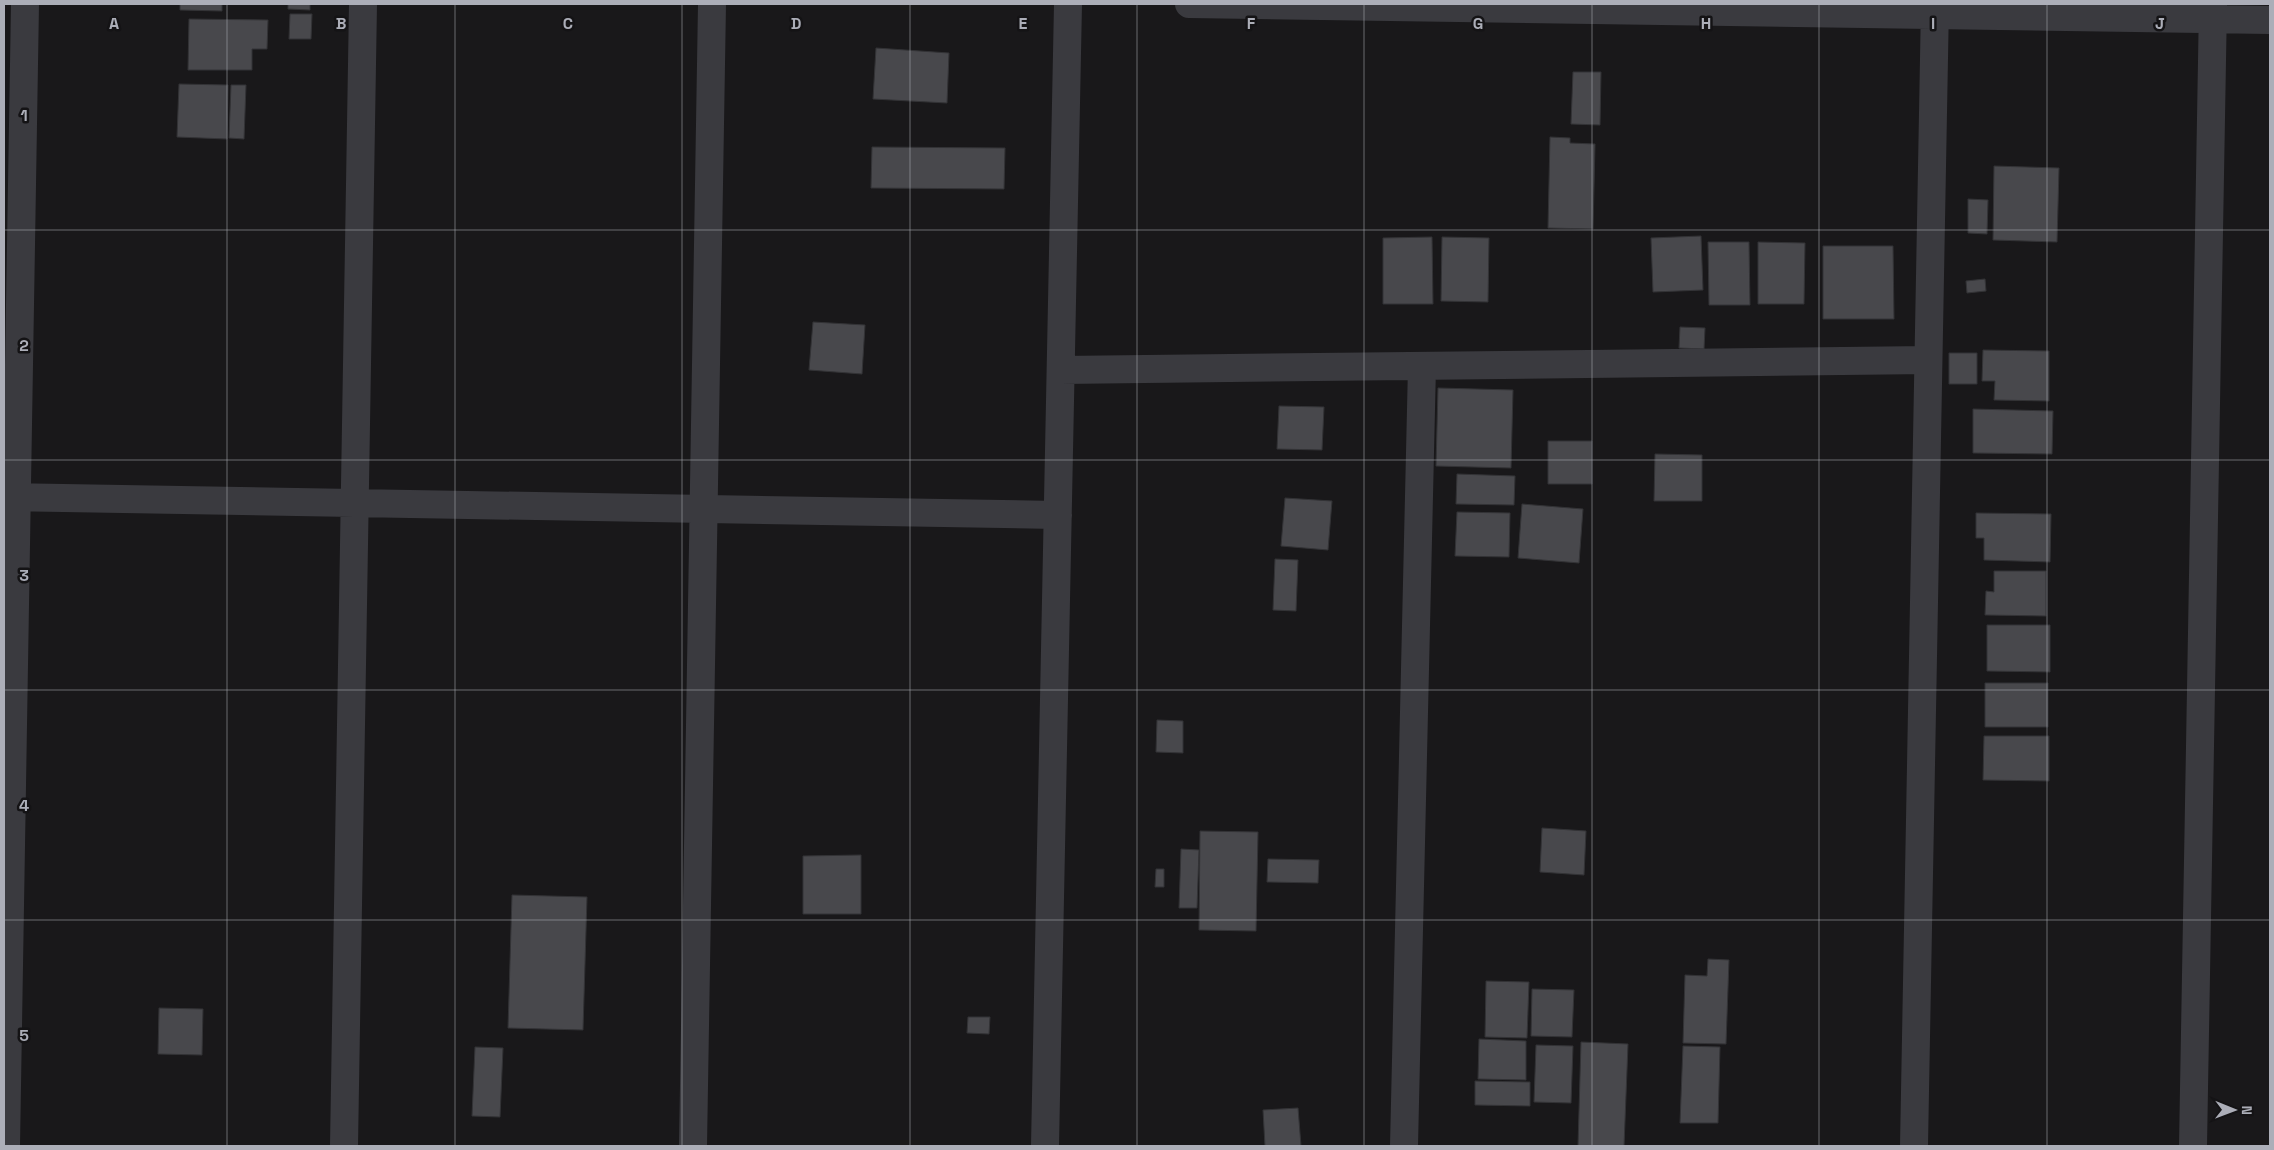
<svg xmlns="http://www.w3.org/2000/svg" width="2274" height="1150" viewBox="0 0 2274 1150" font-family="'Space Grotesk',sans-serif">
<rect width="100%" height="100%" fill="#19181a"/>
<path fill="#48484c" stroke="#333336" d="M 180,4 L 222,4 L 222,11 L 180,10 Z
M 288,4 L 310,4 L 310,10 L 288,9 Z
M 290,14 L 312,14 L 311,39 L 289,39 Z
M 189,19 L 268,20 L 267,49 L 252,49 L 252,70 L 188,70 Z
M 876,48 L 949,53 L 947,103 L 873,99 Z
M 1573,72 L 1601,72 L 1600,125 L 1571,124 Z
M 179,84 L 228,85 L 227,139 L 177,137 Z
M 231,85 L 246,85 L 244,139 L 229,138 Z
M 1550,137 L 1570,138 L 1570,143 L 1595,144 L 1593,229 L 1548,228 Z
M 872,147 L 1005,148 L 1004,189 L 871,188 Z
M 1994,166 L 2059,168 L 2057,242 L 1993,240 Z
M 1968,199 L 1988,200 L 1987,234 L 1968,233 Z
M 1701,236 L 1703,290 L 1653,292 L 1651,238 Z
M 1432,237 L 1433,304 L 1383,304 L 1383,238 Z
M 1442,237 L 1489,238 L 1488,302 L 1441,301 Z
M 1708,242 L 1749,242 L 1750,305 L 1709,305 Z
M 1758,242 L 1805,243 L 1804,304 L 1758,304 Z
M 1823,246 L 1893,246 L 1894,319 L 1823,319 Z
M 1985,279 L 1986,291 L 1967,293 L 1966,281 Z
M 813,322 L 865,325 L 862,374 L 809,370 Z
M 1680,327 L 1705,328 L 1704,349 L 1679,348 Z
M 1983,350 L 2049,351 L 2049,401 L 1994,400 L 1995,381 L 1982,381 Z
M 1949,353 L 1977,353 L 1977,384 L 1949,384 Z
M 1438,388 L 1513,390 L 1511,468 L 1436,466 Z
M 1279,406 L 1324,407 L 1322,450 L 1277,449 Z
M 1973,409 L 2053,411 L 2052,454 L 1973,453 Z
M 1548,441 L 1592,441 L 1592,484 L 1548,484 Z
M 1655,454 L 1702,455 L 1702,501 L 1654,501 Z
M 1457,474 L 1515,476 L 1514,505 L 1456,504 Z
M 1285,498 L 1332,501 L 1328,550 L 1281,546 Z
M 1522,504 L 1583,509 L 1579,563 L 1518,558 Z
M 1457,512 L 1510,513 L 1509,557 L 1455,556 Z
M 1976,513 L 2051,514 L 2050,562 L 1984,560 L 1984,538 L 1976,538 Z
M 1275,559 L 1298,560 L 1296,611 L 1273,610 Z
M 1994,571 L 2046,571 L 2046,616 L 1985,615 L 1986,591 L 1994,592 Z
M 1987,625 L 2050,625 L 2050,672 L 1987,671 Z
M 1985,683 L 2048,683 L 2048,727 L 1985,727 Z
M 1157,720 L 1183,721 L 1183,753 L 1156,752 Z
M 1984,736 L 2049,736 L 2049,781 L 1983,780 Z
M 1542,828 L 1586,831 L 1584,875 L 1540,872 Z
M 1200,831 L 1258,832 L 1256,931 L 1199,930 Z
M 1181,849 L 1199,850 L 1197,908 L 1179,908 Z
M 861,855 L 861,914 L 803,914 L 803,856 Z
M 1268,859 L 1319,860 L 1318,883 L 1267,882 Z
M 1156,869 L 1164,869 L 1164,887 L 1155,887 Z
M 512,895 L 587,897 L 583,1030 L 508,1028 Z
M 1708,959 L 1729,960 L 1726,1044 L 1683,1043 L 1685,975 L 1707,976 Z
M 1486,981 L 1529,982 L 1527,1038 L 1485,1037 Z
M 1532,989 L 1574,990 L 1572,1037 L 1531,1036 Z
M 159,1008 L 203,1009 L 202,1055 L 158,1054 Z
M 968,1017 L 990,1017 L 989,1034 L 967,1033 Z
M 1479,1039 L 1526,1041 L 1526,1080 L 1478,1079 Z
M 1581,1042 L 1628,1044 L 1624,1146 L 1578,1146 Z
M 1536,1045 L 1573,1046 L 1571,1103 L 1534,1102 Z
M 1683,1046 L 1720,1047 L 1718,1123 L 1680,1123 Z
M 475,1047 L 503,1048 L 500,1117 L 472,1116 Z
M 1475,1081 L 1530,1082 L 1530,1106 L 1475,1105 Z
M 1298,1108 L 1301,1146 L 1265,1146 L 1263,1110 Z"/>
<g fill="none" stroke-linecap="round" stroke-linejoin="round">
<path stroke="#3a3a3f" stroke-width="28" d="M 1189,4 L 2270,20
M 1061,370 L 1928,360
M 4,497 L 1058,515
M 6,1146 L 25,4
M 344,1146 L 363,4
M 693,1146 L 712,4
M 1045,1146 L 1068,4
M 1404,1146 L 1422,366
M 1914,1146 L 1935,4
M 2193,1146 L 2213,4"/>
</g>
<path fill="none" stroke="#acaeb8" stroke-width="1" stroke-opacity="0.55" d="M 227,4 L 227,1146M 455,4 L 455,1146M 682,4 L 682,1146M 910,4 L 910,1146M 1137,4 L 1137,1146M 1364,4 L 1364,1146M 1592,4 L 1592,1146M 1819,4 L 1819,1146M 2047,4 L 2047,1146M 4,230 L 2270,230M 4,460 L 2270,460M 4,690 L 2270,690M 4,920 L 2270,920"/>
<g font-size="16" text-anchor="middle" font-weight="bold" fill="#acaeb8" stroke="#141315" stroke-width="5" stroke-linejoin="round" paint-order="stroke">
<text x="114" y="29">A</text>
<text x="341" y="29">B</text>
<text x="568" y="29">C</text>
<text x="796" y="29">D</text>
<text x="1023" y="29">E</text>
<text x="1251" y="29">F</text>
<text x="1478" y="29">G</text>
<text x="1706" y="29">H</text>
<text x="1933" y="29">I</text>
<text x="2160" y="29">J</text>
<text x="24" y="121">1</text>
<text x="24" y="351">2</text>
<text x="24" y="581">3</text>
<text x="24" y="811">4</text>
<text x="24" y="1041">5</text>
</g>
<rect width="2274" height="1150" fill="none" stroke="#acaeb8" stroke-width="10"/>
<g transform="translate(2234 1110) rotate(91)" stroke="#141315" stroke-width="4" paint-order="stroke">
<path d="M0-4L9 19L0 12L-9 19Z" fill="#acaeb8"/>
<text y="-8" font-size="14" font-weight="bold" text-anchor="middle" fill="#acaeb8">N</text>
</g>
</svg>
